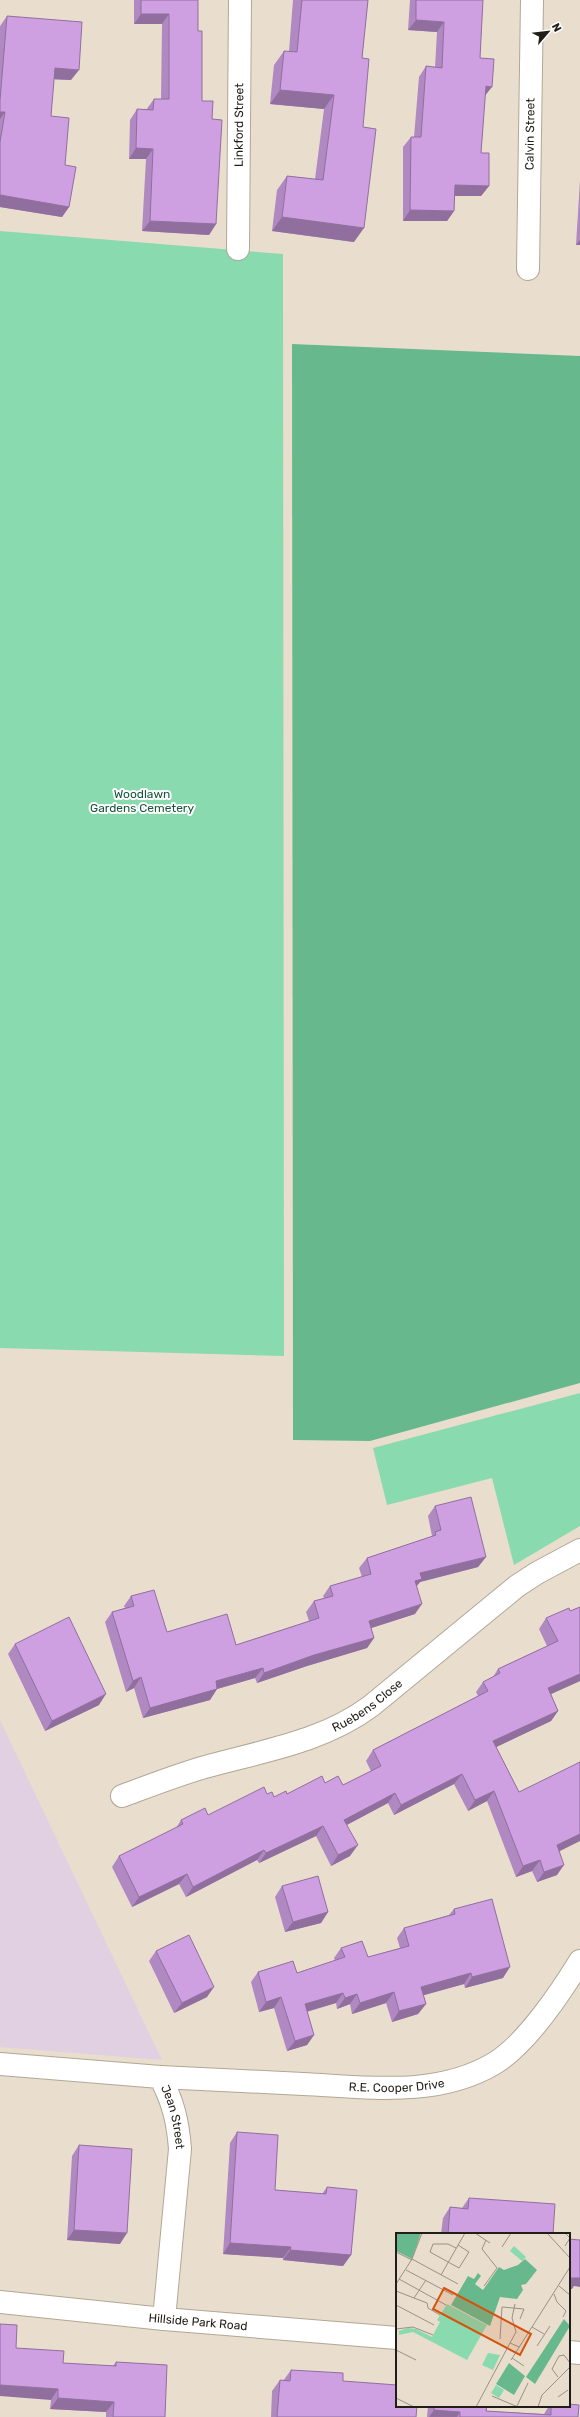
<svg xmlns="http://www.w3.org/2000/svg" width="580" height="2417" viewBox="0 0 580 2417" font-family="Rubik,sans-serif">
<rect width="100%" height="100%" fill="#e9dece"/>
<path fill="#e1d0e1" d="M 0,1720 L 162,2060 L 0,2047 Z"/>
<path fill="#89daae" d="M 0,231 L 283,254 L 284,1356 L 0,1348 Z
M 580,1393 L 580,1526 L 514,1565 L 492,1478 L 387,1505 L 373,1448 Z"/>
<path fill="#67b98d" d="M 292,344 L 580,356 L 580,1383 L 370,1441 L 293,1440 Z"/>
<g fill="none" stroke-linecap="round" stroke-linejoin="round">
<g stroke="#b0a797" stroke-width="24">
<g id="street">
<path id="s1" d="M 238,249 L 240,0"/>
<path id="s2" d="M 528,269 L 532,0"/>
<path id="s3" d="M 122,1796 C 149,1786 177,1775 205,1767 C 262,1751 323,1742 371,1706 L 517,1586 L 537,1573 L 580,1550"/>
<path id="s4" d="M 160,2077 C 208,2079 255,2082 303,2084 C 367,2087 437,2098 495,2063 C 526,2044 561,1992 580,1961"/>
<path d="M 0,2302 L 164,2319"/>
</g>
</g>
<g stroke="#b0a797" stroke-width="24">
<g id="secondary">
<path id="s5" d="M 0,2064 L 160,2077 C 173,2101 178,2122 180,2149 L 164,2319 L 397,2338"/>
<path d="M 569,2352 L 580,2353"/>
</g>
</g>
<use href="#street" stroke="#fff" stroke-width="22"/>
<use href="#secondary" stroke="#fff" stroke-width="22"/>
</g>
<path fill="#b189c2" d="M 134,0 L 198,0 L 198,31 L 202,101 L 212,119 L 216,224 L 209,235 L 142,231 L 146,159 L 129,159 L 130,120 L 137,109 L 146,110 L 154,99 L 161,99 L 162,24 L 134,24 Z
M 293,0 L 368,0 L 362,58 L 363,127 L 354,242 L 272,231 L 277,190 L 287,176 L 315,179 L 324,109 L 270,104 L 274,65 L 284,51 L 289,51 Z
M 410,0 L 483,0 L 480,58 L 485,96 L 481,153 L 489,186 L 481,196 L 455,196 L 454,211 L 447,221 L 403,221 L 403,147 L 411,137 L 414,137 L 419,77 L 426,66 L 435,67 L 437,32 L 408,30 Z
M 7,16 L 71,80 L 54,79 L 51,116 L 65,165 L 69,207 L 62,217 L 0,207 L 0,26 Z
M 580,180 L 580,245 L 576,245 Z
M 435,1506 L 486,1557 L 478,1567 L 420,1582 L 417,1586 L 415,1614 L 371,1628 L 374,1638 L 367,1648 L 307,1666 L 257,1683 L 255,1678 L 217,1689 L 210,1700 L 143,1718 L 134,1688 L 126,1692 L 105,1622 L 112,1612 L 125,1608 L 124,1606 L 131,1596 L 167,1632 L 236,1645 L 309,1621 L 306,1612 L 314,1601 L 324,1598 L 323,1596 L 330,1586 L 362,1577 L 359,1568 L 367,1558 L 432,1537 L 432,1536 L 428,1516 Z
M 580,1607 L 580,1681 L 551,1694 L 558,1711 L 551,1721 L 496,1747 L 519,1792 L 559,1851 L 557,1875 L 537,1882 L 532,1871 L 516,1877 L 487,1801 L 468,1811 L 454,1784 L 394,1815 L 388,1803 L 347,1825 L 350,1856 L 331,1866 L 316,1836 L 259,1863 L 257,1860 L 186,1897 L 179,1884 L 132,1907 L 112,1867 L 119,1856 L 176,1828 L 181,1820 L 208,1815 L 267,1794 L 274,1797 L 325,1783 L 343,1785 L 371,1771 L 366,1761 L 373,1750 L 478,1696 L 476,1692 L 483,1682 L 493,1677 L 498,1669 L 547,1646 L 539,1629 L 546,1618 L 570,1611 Z
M 15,1644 L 99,1705 L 45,1731 L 8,1654 Z
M 282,1886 L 328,1912 L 321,1923 L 285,1932 L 275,1897 Z
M 454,1909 L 503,1978 L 465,1988 L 464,1984 L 423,1995 L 426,2004 L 418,2014 L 392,2022 L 386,2003 L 352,2014 L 350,2004 L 337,2009 L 336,2003 L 307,2012 L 314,2035 L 307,2045 L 287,2051 L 274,2008 L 259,2012 L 251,1982 L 258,1972 L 297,1973 L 335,1961 L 334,1958 L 341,1948 L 368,1957 L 400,1948 L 397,1938 L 404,1928 L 449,1915 Z
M 156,1951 L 207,1997 L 174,2013 L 149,1961 Z
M 237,2132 L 275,2190 L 322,2194 L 327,2187 L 351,2255 L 343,2266 L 283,2260 L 283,2258 L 223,2254 L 230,2143 Z
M 79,2145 L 120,2244 L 67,2240 L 72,2156 Z
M 469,2198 L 553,2234 L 441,2234 L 443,2218 L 450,2207 L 462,2208 Z
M 16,2348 L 63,2363 L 113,2366 L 116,2362 L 165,2417 L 106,2417 L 106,2412 L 50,2409 L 51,2400 Z
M 291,2370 L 343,2381 L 416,2417 L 271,2417 L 272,2391 L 280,2380 L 283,2381 Z
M 428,2406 L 487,2406 L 486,2411 L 544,2414 L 549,2406 L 569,2406 L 578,2417 L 427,2417 Z"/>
<path fill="#906f9e" d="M 141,14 L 169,14 L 162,24 L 134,24 Z
M 416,20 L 444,22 L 437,32 L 408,30 Z
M 55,68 L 79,70 L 71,80 L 48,79 Z
M 486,86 L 492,87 L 484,97 Z
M 280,90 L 334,95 L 324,109 L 270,104 Z
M 0,112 L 5,112 L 0,119 Z
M 136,148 L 153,149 L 146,159 L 129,159 Z
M 455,185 L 489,186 L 481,196 L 447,196 Z
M 0,195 L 69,207 L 62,217 L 0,207 Z
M 410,210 L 454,211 L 447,221 L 403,221 Z
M 282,217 L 364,228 L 354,242 L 272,231 Z
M 150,221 L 216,224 L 209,235 L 142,231 Z
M 580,240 L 580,245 L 576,245 Z
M 486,1557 L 478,1567 L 420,1582 L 414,1589 L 408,1591 L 420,1573 Z
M 422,1604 L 415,1614 L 362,1631 L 369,1621 Z
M 374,1638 L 367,1648 L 307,1666 L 257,1683 L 264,1673 L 314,1655 Z
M 263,1668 L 255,1678 L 217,1689 L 210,1700 L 143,1718 L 150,1708 L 216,1681 Z
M 580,1674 L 580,1681 L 540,1699 L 548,1688 Z
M 141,1677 L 134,1688 L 126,1692 L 133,1681 Z
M 106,1694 L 99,1705 L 45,1731 L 52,1721 Z
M 558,1711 L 551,1721 L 486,1752 L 493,1741 Z
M 462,1774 L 454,1784 L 394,1815 L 401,1805 Z
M 494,1791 L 487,1801 L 468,1811 L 475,1800 Z
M 395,1793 L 388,1803 L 337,1830 L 344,1820 Z
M 323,1826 L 316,1836 L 259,1863 L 266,1853 Z
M 580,1834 L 580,1841 L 550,1856 L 557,1845 Z
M 358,1845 L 350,1856 L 331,1866 L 338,1855 Z
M 264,1850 L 257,1860 L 186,1897 L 193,1887 Z
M 540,1860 L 532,1871 L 516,1877 L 523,1866 Z
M 564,1865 L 557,1875 L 537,1882 L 544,1872 Z
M 187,1874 L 179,1884 L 132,1907 L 139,1897 Z
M 328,1912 L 321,1923 L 285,1932 L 293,1922 Z
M 510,1967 L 503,1978 L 465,1988 L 472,1977 Z
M 471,1973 L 464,1984 L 414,1998 L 421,1987 Z
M 214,1987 L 207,1997 L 174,2013 L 182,2003 Z
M 394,1992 L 386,2003 L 352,2014 L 360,2003 Z
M 343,1993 L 336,2003 L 298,2014 L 305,2004 Z
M 357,1994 L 350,2004 L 337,2009 L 345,1998 Z
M 281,1997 L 274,2008 L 259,2012 L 266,2002 Z
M 426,2004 L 418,2014 L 392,2022 L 399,2011 Z
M 314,2035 L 307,2045 L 287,2051 L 295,2041 Z
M 74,2230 L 127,2233 L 120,2244 L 67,2240 Z
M 230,2243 L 291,2247 L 283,2258 L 223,2254 Z
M 290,2250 L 351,2255 L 343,2266 L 283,2260 Z
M 580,2276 L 580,2287 L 574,2286 L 572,2289 L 569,2289 L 569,2278 Z
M 0,2385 L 58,2389 L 51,2400 L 0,2396 Z
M 58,2398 L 114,2402 L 106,2412 L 50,2409 Z
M 434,2410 L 460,2412 L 457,2417 L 429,2417 Z"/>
<path fill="#ce9fe1" stroke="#906f9e" d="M 141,0 L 198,0 L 198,31 L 202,31 L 202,101 L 213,101 L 212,119 L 222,120 L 216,224 L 150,221 L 153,149 L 136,148 L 137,109 L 153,110 L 154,99 L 169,99 L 169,14 L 141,14 Z
M 302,0 L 368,0 L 362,58 L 369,59 L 363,127 L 376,129 L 364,228 L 282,217 L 287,176 L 323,180 L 334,95 L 280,90 L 284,51 L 297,52 Z
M 416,0 L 483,0 L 480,58 L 494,59 L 492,87 L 486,86 L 481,153 L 489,153 L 489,186 L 455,185 L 454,211 L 410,210 L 411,137 L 421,137 L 426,66 L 442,68 L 444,22 L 416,20 Z
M 7,16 L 82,22 L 79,70 L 55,68 L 51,116 L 69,118 L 65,165 L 76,167 L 69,207 L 0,195 L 0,142 L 5,112 L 0,112 L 0,100 Z
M 471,1497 L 486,1557 L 420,1573 L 422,1579 L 415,1581 L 422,1604 L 369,1621 L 374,1638 L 314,1655 L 264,1673 L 263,1668 L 216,1681 L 217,1689 L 150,1708 L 141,1677 L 133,1681 L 112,1612 L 134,1606 L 131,1596 L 154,1590 L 167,1632 L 227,1614 L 236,1645 L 319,1618 L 314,1601 L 333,1596 L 330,1586 L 371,1574 L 367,1558 L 436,1535 L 435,1532 L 441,1530 L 435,1506 Z
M 580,1607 L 580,1674 L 548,1688 L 558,1711 L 493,1741 L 519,1792 L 580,1762 L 580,1834 L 557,1845 L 564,1865 L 544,1872 L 540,1860 L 523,1866 L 494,1791 L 475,1800 L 462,1774 L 401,1805 L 395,1793 L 344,1820 L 358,1845 L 338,1855 L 323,1826 L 266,1853 L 264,1850 L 193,1887 L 187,1874 L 139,1897 L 119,1856 L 183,1824 L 181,1820 L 205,1808 L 208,1815 L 264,1787 L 267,1794 L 272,1792 L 274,1797 L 286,1791 L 287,1794 L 322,1776 L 325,1783 L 338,1776 L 343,1785 L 381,1766 L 373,1750 L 488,1691 L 483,1682 L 500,1673 L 498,1669 L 558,1641 L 546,1618 L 569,1608 L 570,1611 Z
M 69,1617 L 106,1694 L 52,1721 L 15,1644 Z
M 318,1876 L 328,1912 L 293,1922 L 282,1886 Z
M 492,1899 L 510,1967 L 472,1977 L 471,1973 L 421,1987 L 426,2004 L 399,2011 L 394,1992 L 360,2003 L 357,1994 L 345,1998 L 343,1993 L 305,2004 L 314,2035 L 295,2041 L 281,1997 L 266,2002 L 258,1972 L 293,1961 L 297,1973 L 345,1957 L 341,1948 L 362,1941 L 368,1957 L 409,1946 L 404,1928 L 455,1914 L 454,1909 Z
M 189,1935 L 214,1987 L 182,2003 L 156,1951 Z
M 237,2132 L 278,2135 L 275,2190 L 326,2194 L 327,2187 L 357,2190 L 351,2255 L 290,2250 L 291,2247 L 230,2243 Z
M 79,2145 L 132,2149 L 127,2233 L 74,2230 Z
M 469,2198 L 555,2204 L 553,2234 L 448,2234 L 450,2207 L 468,2209 Z
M 569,2239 L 580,2240 L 580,2278 L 569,2278 Z
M 0,2324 L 17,2325 L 16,2348 L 64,2351 L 63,2363 L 116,2366 L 116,2362 L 167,2365 L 165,2417 L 113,2417 L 114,2402 L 58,2398 L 58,2389 L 0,2385 Z
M 291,2370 L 343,2373 L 343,2381 L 397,2385 L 397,2406 L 417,2406 L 416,2417 L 277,2417 L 280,2380 L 290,2381 Z
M 569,2404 L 579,2405 L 578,2417 L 460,2417 L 460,2412 L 434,2410 L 434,2406 L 487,2406 L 486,2411 L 551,2415 L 551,2406 L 569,2406 Z"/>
<g text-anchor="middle" stroke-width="4" stroke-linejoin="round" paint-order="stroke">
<g font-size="12" fill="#211d17" stroke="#fff">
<text dy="4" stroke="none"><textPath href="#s1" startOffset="124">Linkford Street</textPath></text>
<text dy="4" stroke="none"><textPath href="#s2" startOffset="135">Calvin Street</textPath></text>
<text dy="4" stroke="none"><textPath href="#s3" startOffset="263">Ruebens Close</textPath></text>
<text dy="4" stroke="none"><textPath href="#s4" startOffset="237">R.E. Cooper Drive</textPath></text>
<text dy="4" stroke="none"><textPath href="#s5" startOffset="203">Jean Street</textPath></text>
<text transform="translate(198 2322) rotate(5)" y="4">Hillside Park Road</text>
</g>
<g font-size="12" fill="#175639" stroke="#fff">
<text x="142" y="798">Woodlawn<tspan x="142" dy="14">Gardens Cemetery</tspan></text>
</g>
</g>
<g transform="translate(396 2233)">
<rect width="174" height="174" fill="#e9dece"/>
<path d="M 118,13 L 130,24 L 126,28 L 114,18 ZM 51,71 L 91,92 L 71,127 L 17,99 L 3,102 L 3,98 L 12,95 L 20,96 L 36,104 L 44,89 L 41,87 ZM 92,120 L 104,122 L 97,137 L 86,132 ZM 100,152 L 108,157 L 103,165 L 95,160 Z" fill="#89daae"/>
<path d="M 0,0 L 25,0 L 16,26 L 0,18 ZM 129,26 L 141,37 L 130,51 L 125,52 L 127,57 L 121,66 L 104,64 L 94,93 L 55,72 L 72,43 L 78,46 L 82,40 L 85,43 L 79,51 L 87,57 L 103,34 L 108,37 L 122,32 ZM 168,86 L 174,93 L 139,151 L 130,144 ZM 113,130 L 129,143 L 118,162 L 100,151 Z" fill="#67b98d"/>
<path fill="none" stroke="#999185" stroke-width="1" d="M 79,0 L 94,10M 151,0 L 174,25M 169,13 L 174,5 L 169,0M 106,14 L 115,0M 60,15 L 52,11 L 37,11 L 34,19 L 63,35 L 73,19 L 62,12M 0,19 L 16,27M 16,26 L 62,51M 10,37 L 57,62M 45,42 L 69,0M 3,46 L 50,72M 0,51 L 16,26 L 26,0M 88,53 L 101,35 L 86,16 L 90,7M 163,53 L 174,62M 0,58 L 31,70 L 32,75 L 44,82M 158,61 L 161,69 L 170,78 L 167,84M 18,65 L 30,47M 0,72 L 38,92M 136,94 L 148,101M 0,96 L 17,94 L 37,102M 104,106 L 106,74 L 128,76 L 124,86M 114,110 L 120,99 L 116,85 L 119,71M 141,113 L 154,93M 0,117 L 20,127M 116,125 L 128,133M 115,127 L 174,34M 162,144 L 156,136 L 163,123 L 168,122 L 174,130M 96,163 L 122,174M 162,164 L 172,157M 0,165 L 18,174M 121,173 L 132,150M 80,174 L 114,110 L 123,114M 142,174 L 146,162 L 174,134"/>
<path fill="#d4530d" fill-opacity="0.15" stroke="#d4530d" stroke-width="2" d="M 48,55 L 135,101 L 124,122 L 37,76 Z"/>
<rect width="174" height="174" fill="none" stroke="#211d17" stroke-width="2"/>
</g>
<g transform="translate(548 32) rotate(62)" stroke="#ffffff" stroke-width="3" paint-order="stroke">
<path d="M0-3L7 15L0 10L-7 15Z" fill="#211d17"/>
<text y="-6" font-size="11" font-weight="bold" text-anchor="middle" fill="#211d17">N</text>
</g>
</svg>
